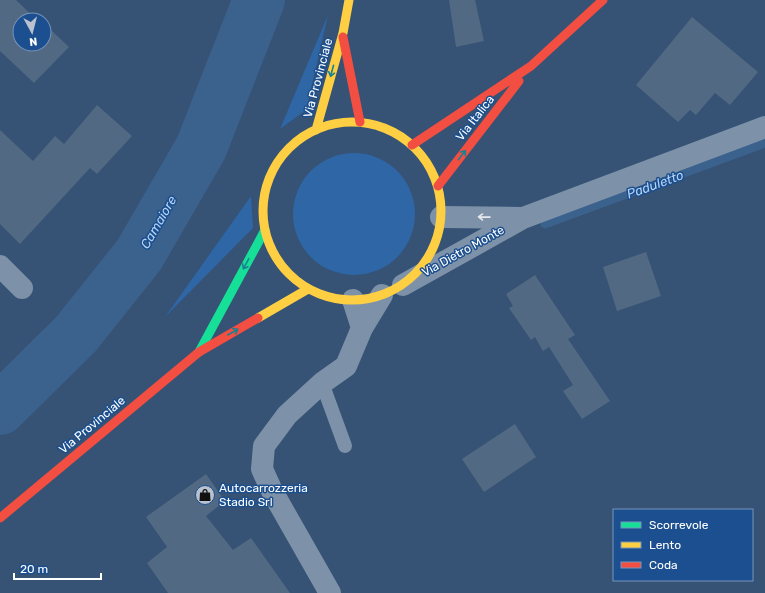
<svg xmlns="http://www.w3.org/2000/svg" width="765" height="593" viewBox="0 0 765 593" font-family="Rubik,sans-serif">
<rect width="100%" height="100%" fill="#365274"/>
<path fill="#2f66a5" d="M 328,15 L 306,110 L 280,129 Z
M293 214a61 61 0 1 1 122 0a61 61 0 1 1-122 0Z
M 251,196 L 253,228 L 165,317 Z"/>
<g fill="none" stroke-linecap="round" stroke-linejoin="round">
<path stroke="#3b618d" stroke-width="9" d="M 545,224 L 765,143"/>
<path stroke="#3b618d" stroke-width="52" d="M 0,409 L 76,334 L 139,255 L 201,148 L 259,0"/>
</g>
<path fill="#526984" d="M 0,0 L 16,0 L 37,20 L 20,20 L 20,44 L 44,44 L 44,26 L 50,31 L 51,30 L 69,47 L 34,83 L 0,51 Z
M 449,0 L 475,0 L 484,41 L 456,47 Z
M 692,17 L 758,72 L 730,105 L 715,93 L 696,115 L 690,110 L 678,122 L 636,85 Z
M 97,105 L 132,136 L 97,174 L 90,168 L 20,244 L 0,224 L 0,130 L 33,161 L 55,136 L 64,144 Z
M 646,252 L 661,296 L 617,311 L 603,267 Z
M 535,275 L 575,335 L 568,339 L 610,401 L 582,419 L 563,391 L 573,385 L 549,347 L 543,351 L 535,337 L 531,340 L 509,308 L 513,306 L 506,294 Z
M 515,424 L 536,457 L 484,492 L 462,459 Z
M 206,474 L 225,501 L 206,516 L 233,550 L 251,538 L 290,593 L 168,593 L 147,563 L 167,547 L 146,517 Z"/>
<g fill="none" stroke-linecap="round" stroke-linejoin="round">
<path stroke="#7d92a8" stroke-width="14" d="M 322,383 L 345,446"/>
<path stroke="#7d92a8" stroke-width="22" d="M 441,217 L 522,218
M 0,266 L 22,288
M 403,285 L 523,218 L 765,127
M 353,300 L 362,328
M 330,593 L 272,491 L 262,469 L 264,446 L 287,415 L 322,383 L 346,366 L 362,328 L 382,295"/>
<path stroke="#16e098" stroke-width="9" d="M 199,352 L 265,230"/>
<path stroke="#ffcf43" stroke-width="9" d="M263 211a89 89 0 1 1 178 0a89 89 0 1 1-178 0Z
M 316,130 L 343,33 L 349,0
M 258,318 L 308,289"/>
<path stroke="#f24e42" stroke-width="9" d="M 343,37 L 360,122
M 412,145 L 531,66 L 603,0
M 438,186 L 519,81
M 0,518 L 199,352 L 258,318"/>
</g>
<defs><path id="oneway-shaft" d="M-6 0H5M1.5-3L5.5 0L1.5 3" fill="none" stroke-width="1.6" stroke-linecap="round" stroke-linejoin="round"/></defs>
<g stroke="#198292">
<use href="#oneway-shaft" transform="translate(332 71) rotate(105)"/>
<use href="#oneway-shaft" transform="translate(462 155) rotate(-52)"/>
<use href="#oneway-shaft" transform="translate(246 264) rotate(118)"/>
<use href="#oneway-shaft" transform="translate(233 332) rotate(-30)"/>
</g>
<use stroke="#e5e9ee" href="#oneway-shaft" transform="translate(484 217) rotate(-179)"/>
<defs>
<g id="shop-disc" transform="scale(1)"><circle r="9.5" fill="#b9c2ce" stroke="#1b4f8f"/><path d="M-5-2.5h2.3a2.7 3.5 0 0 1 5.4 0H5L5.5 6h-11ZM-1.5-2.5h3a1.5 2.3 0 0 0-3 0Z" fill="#111"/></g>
</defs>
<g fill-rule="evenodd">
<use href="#shop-disc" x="205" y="495"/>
</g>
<g text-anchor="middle" stroke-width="3" stroke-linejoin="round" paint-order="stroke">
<g font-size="12" fill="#fff" stroke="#1b4f8f">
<text transform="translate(318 78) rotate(-75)" y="4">Via Provinciale</text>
<text transform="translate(475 118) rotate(-52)" y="4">Via Italica</text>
<text transform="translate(463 251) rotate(-29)" y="4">Via Dietro Monte</text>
<text transform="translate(92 425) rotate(-40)" y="4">Via Provinciale</text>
</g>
<g font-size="12" fill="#fff" stroke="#1b4f8f" text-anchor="start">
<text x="219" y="492">Autocarrozzeria<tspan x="219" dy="14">Stadio Srl</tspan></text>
</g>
<g font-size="13" font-style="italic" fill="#b5d3f5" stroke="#1b4f8f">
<text transform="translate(655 184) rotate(-20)" y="5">Paduletto</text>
<text transform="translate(158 222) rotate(-60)" y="5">Camaiore</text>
</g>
</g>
<rect x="613" y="509" width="140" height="72" fill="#1b4f8f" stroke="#7695bc"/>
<rect x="621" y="522" width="20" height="6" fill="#16e098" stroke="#7695bc"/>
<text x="649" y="529" font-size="12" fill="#ffffff">Scorrevole</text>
<rect x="621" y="542" width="20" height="6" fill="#ffcf43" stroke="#7695bc"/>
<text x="649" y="549" font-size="12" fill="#ffffff">Lento</text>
<rect x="621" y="562" width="20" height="6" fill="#f24e42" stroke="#7695bc"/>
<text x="649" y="569" font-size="12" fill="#ffffff">Coda</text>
<g transform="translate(32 32) rotate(173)"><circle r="19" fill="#1b4f8f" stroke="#7695bc"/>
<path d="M0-3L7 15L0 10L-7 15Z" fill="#b9c2ce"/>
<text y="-6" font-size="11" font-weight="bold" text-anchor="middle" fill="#ffffff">N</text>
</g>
<path d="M14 573v6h87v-6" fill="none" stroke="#ffffff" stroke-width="2"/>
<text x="20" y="573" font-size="12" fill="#ffffff" stroke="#1b4f8f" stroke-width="3" paint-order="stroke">20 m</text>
</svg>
